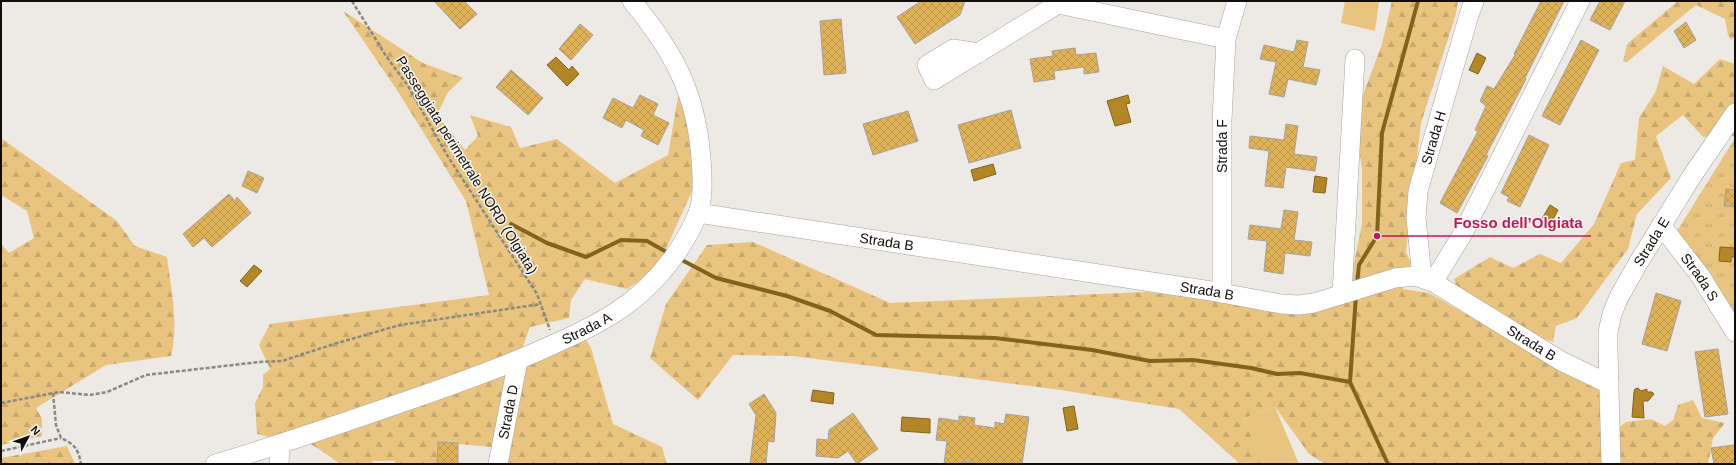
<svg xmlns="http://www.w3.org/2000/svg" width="1736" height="465" viewBox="0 0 1736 465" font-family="Helvetica,sans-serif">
<defs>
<pattern id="grass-tufts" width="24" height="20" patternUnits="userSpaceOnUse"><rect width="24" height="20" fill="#e9c47f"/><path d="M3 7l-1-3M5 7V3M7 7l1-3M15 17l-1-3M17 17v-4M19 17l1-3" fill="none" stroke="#c7a76d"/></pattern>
<pattern id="forest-firs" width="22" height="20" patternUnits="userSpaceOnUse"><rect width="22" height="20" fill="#e9c47f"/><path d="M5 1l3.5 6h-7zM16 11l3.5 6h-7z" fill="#c7a76d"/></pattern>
<pattern id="building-cross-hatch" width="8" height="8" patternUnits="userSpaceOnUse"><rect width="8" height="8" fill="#dfb257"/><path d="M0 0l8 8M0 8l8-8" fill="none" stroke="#be984b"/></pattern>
</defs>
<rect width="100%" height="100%" fill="#edeae5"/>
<path fill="url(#grass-tufts)" d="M 1735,138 L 1735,313 L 1677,231 Z"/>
<path fill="url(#forest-firs)" d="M 1392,1 L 1458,1 L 1456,14 L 1421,123 L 1406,252 L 1411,263 L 1403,289 L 1429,293 L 1602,392 L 1602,464 L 1325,464 L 1309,454 L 1275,407 L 1244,418 L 1264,464 L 1240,464 L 1179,409 L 1061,390 L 793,356 L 733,355 L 698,400 L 650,358 L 666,304 L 707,245 L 753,242 L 890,303 L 1146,292 L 1304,310 L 1351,277 L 1362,224 L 1362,169 L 1354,119 L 1382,44 Z
M 1678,1 L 1735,1 L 1735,36 L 1731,40 L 1728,35 L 1725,19 L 1696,5 L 1627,62 L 1623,62 L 1627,44 Z
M 343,11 L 423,63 L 463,78 L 448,92 L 437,115 L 465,150 L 478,136 L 470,115 L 511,127 L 520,148 L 557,139 L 615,183 L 668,155 L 680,85 L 694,138 L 692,191 L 657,269 L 627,289 L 585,279 L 571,300 L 569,318 L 530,327 L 518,360 L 501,448 L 438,442 L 437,464 L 397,464 L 394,461 L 373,461 L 372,464 L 340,464 L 322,451 L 291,432 L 269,437 L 257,434 L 255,403 L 263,387 L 263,375 L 270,369 L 259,345 L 270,324 L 489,295 L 466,201 L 397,90 Z
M 1720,59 L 1735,64 L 1735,137 L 1731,135 L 1703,137 L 1683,115 L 1656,136 L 1671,178 L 1637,214 L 1628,249 L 1577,318 L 1556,326 L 1553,342 L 1475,317 L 1459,294 L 1454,279 L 1490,257 L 1513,268 L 1540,254 L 1561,263 L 1594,224 L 1621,163 L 1635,160 L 1639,118 L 1656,91 L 1663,66 L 1694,84 Z
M 1,138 L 117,221 L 135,246 L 167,257 C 171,289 179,324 171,356 L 106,365 L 36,408 L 42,419 L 42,436 L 1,445 L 1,244 L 9,253 L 34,238 L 27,211 L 1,195 Z
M 583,334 L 591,348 L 613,424 L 662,447 L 667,464 L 505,464 L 524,357 Z
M 1693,400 L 1702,418 L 1725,423 L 1713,438 L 1708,464 L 1619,464 L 1613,431 L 1626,422 L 1651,419 L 1665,426 L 1673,420 L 1678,405 Z
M 67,446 L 75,464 L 1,464 L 1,458 Z"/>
<path fill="#e9c47f" d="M 1345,1 L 1379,1 L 1375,31 L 1341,23 Z
M 1275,407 L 1299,464 L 1264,464 L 1244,418 Z"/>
<path fill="#b38725" stroke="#82631e" d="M 1477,53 L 1486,58 L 1478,74 L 1469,70 Z
M 556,57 L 569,70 L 572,66 L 579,74 L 567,86 L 547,65 Z
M 1128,95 L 1130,103 L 1126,104 L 1131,122 L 1115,126 L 1107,101 Z
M 993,164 L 996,174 L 974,181 L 971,170 Z
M 1315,176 L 1327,178 L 1325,193 L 1313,192 Z
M 1550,205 L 1558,210 L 1549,227 L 1540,222 Z
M 1720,247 L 1735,248 L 1735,257 L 1731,257 L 1731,262 L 1719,261 Z
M 254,265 L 262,271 L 247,287 L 240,281 Z
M 1638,388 L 1641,391 L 1647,389 L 1647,392 L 1652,392 L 1654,394 L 1648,401 L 1643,401 L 1644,418 L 1632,417 L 1634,392 L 1635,389 Z
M 813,390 L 834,393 L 833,404 L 811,401 Z
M 1074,406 L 1078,429 L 1067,431 L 1063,408 Z
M 902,417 L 930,419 L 930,433 L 901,431 Z"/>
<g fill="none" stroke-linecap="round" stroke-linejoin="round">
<path stroke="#82631e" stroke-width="4" d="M 511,224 L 547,243 L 586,257 L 621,240 L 647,241 L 670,254
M 678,258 L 716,278 L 787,296 L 830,311 L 876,335 L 995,338 L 1092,350 L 1150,361 L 1193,360 L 1251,368 L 1277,374 L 1300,373 L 1350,382
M 1357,284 L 1359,265 L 1377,236 L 1382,133 L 1418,1
M 1356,295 L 1350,382 L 1388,464"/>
</g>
<path fill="url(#building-cross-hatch)" stroke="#a3a09c" d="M 434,1 L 464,1 L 477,14 L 460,29 Z
M 921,1 L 965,1 L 960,15 L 915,44 L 897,17 Z
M 1541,1 L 1564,1 L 1525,78 L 1526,79 L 1486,155 L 1488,156 L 1457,213 L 1440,203 L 1478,131 L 1475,130 L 1486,106 L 1480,101 L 1487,86 L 1494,89 L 1515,55 L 1514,54 Z
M 1600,1 L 1625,1 L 1610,30 L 1590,20 Z
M 841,19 L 846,73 L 824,75 L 820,21 Z
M 1686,22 L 1696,40 L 1684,48 L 1674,31 Z
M 580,24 L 593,35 L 571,60 L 559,49 Z
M 1297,40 L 1308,42 L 1303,67 L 1320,70 L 1316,85 L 1288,79 L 1284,97 L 1269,94 L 1276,62 L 1260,59 L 1264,45 L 1294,52 Z
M 1581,40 L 1599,50 L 1560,125 L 1542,116 Z
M 1075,48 L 1076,55 L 1096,53 L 1099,72 L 1084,74 L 1084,67 L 1054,71 L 1055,79 L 1034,82 L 1030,59 L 1053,56 L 1052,51 Z
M 511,70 L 543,98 L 528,115 L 496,87 Z
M 640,95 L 658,104 L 653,115 L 669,123 L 658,145 L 641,136 L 644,130 L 626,120 L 622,128 L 603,118 L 613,98 L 633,108 Z
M 1011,110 L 1021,148 L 969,163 L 958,125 Z
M 908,111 L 918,141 L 873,155 L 863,124 Z
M 1286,124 L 1298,126 L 1294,154 L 1317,157 L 1315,171 L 1286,167 L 1283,188 L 1265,186 L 1269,151 L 1249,148 L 1250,136 L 1284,140 Z
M 1529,135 L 1549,145 L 1520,207 L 1507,201 L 1509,197 L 1501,193 Z
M 248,171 L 264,178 L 257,193 L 242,186 Z
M 1726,189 L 1735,190 L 1735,207 L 1724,206 Z
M 229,194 L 235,201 L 237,197 L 251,213 L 212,247 L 204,238 L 193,247 L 183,234 Z
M 1284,210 L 1298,212 L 1294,240 L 1312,242 L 1310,256 L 1285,253 L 1283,274 L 1264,271 L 1267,241 L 1248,239 L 1250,225 L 1281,229 Z
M 1656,293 L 1681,301 L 1667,351 L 1642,344 Z
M 1718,349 L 1728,414 L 1705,417 L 1695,352 Z
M 764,394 L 776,413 L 774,442 L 768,441 L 766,464 L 750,464 L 756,415 L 749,404 Z
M 853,413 L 878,449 L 857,464 L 848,451 L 838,458 L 816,456 L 817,439 L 828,440 L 829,430 Z
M 1006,414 L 1029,417 L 1022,464 L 982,464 L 963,462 L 963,464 L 944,464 L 947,441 L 936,440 L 939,418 L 959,421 L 959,416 L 975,418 L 974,425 L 995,428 L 995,422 L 1004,424 Z
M 438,442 L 458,443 L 458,464 L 437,464 Z
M 1734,445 L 1735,464 L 1714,464 L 1711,448 Z"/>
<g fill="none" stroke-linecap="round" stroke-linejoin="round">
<g stroke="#a6a39f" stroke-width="20">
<g id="minor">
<path d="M 1058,4 L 1226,39"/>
<path d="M 979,53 L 953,49 L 927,65 L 934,80 L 1058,4 L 1057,1"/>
<path id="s1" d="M 698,213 L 1211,291 L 1281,304 L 1299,305 L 1314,303 L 1395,278 L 1415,276 L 1433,282 L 1561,361 L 1609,384"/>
<path id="s2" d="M 1661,225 L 1701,277 L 1735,332"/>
<path id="s3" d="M 1422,277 L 1416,218 L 1418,191 L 1469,15 L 1474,1"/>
<path d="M 1433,282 L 1462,235 L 1580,1"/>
<path id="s4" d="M 1222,293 L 1222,120 L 1226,39 L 1237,1"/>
<path d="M 1342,294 L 1355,59"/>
<path id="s5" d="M 215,464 C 283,444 349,421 415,398 C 458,383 500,368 541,350 C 597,325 639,306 675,255 C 684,242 693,227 698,213 C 704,196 702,175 701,158 C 696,92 673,51 632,1"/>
<path d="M 279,464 L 280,444"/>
<path id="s6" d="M 498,464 L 518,360"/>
<path id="s7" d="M 1611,464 L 1608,351 L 1608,332 L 1612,314 L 1619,297 L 1637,265 L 1692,176 L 1735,113"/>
</g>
</g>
<path stroke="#8a8884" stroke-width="2.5" stroke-dasharray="4 2" stroke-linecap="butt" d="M 352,1 L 386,56 L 408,86 L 447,155 L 537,294 L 550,330
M 53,393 L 56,425 L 61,438 C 75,445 78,448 81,464
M 1,403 L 59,392 L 90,395 L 107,392 L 146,375 L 259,362 L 282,361 L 334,344 L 400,325 L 541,304
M 1,451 L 61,438"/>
<use href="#minor" stroke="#fff" stroke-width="19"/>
</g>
<g text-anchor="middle" stroke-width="3" stroke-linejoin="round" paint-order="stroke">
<g font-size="14" fill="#0f0e0c" stroke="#faf7f2">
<text dy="5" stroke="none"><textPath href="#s3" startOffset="142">Strada H</textPath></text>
<text dy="5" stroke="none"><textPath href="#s4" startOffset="147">Strada F</textPath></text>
<text transform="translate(467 165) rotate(58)" y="5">Passeggiata perimetrale NORD (Olgiata)</text>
<text dy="5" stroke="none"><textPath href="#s7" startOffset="233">Strada E</textPath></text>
<text dy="5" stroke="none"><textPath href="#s1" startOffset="191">Strada B</textPath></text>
<text dy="5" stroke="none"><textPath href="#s2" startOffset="65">Strada S</textPath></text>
<text dy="5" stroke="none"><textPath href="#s1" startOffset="515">Strada B</textPath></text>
<text dy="5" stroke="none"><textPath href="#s5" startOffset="396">Strada A</textPath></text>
<text dy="5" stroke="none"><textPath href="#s1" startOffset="863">Strada B</textPath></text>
<text dy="5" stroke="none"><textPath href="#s6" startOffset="53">Strada D</textPath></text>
</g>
</g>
<path fill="none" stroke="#c2185b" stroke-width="1.5" d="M1377 236L1446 236H1591"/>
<circle fill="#c2185b" stroke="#faf7f2" stroke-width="1.5" cx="1377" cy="236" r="4"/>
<g font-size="15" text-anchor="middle" font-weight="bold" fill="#c2185b" stroke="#faf7f2" stroke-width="3" stroke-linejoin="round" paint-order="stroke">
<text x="1518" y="228">Fosso dell’Olgiata</text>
</g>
<rect width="1736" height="465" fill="none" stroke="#0f0e0c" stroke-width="4"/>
<g transform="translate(28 437) rotate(49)" stroke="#faf7f2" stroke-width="3" paint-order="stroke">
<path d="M0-3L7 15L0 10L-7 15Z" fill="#0f0e0c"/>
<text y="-6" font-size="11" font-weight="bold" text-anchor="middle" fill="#0f0e0c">N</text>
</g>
</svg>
